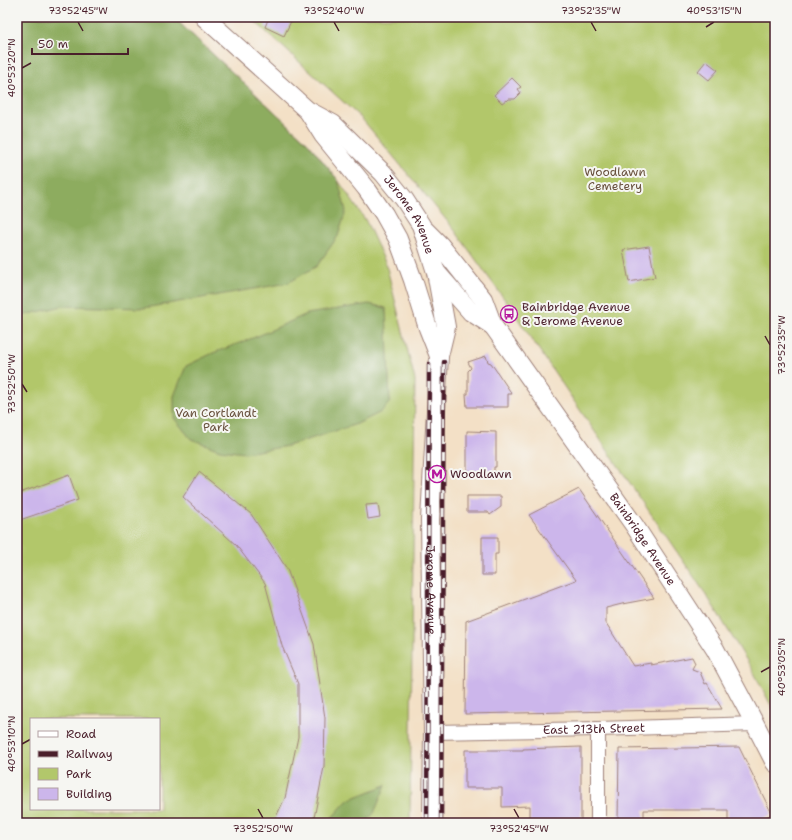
<svg xmlns="http://www.w3.org/2000/svg" width="792" height="840" viewBox="0 0 792 840" font-family="'Shantell Sans',sans-serif">
<rect width="100%" height="100%" fill="#f6f6f2"/>
<filter id="ink" filterUnits="userSpaceOnUse"><feTurbulence type="fractalNoise" baseFrequency=".025" numOctaves="2"/><feDisplacementMap in="SourceGraphic" scale="8" xChannelSelector="R" yChannelSelector="G"/><feConvolveMatrix kernelMatrix="1 2 1 2 8 2 1 2 1" color-interpolation-filters="sRGB"/></filter>
<filter id="wash" filterUnits="userSpaceOnUse"><feTurbulence type="fractalNoise" baseFrequency=".012" numOctaves="4" result="noise"/><feDisplacementMap in="SourceGraphic" scale="16" xChannelSelector="R" yChannelSelector="G"/><feGaussianBlur stdDeviation="0.9" result="paint"/><feColorMatrix in="noise" values="0 0 0 0 0 0 0 0 0 0 0 0 0 0 0 0 0 1.4 0 .05"/><feComposite in="paint" operator="in"/></filter>
<g filter="url(#wash)">
<rect width="100%" height="100%" fill="#f3e0c6"/>
<path fill="#b2c76b" stroke="#7e734b" fill-rule="evenodd" d="M 17,17 L 173,17 L 308,143 L 338,180 L 366,221 L 386,264 L 415,380 L 410,823 L 17,823 ZM 31,719 L 159,719 L 159,809 L 31,809 Z
M 250,17 L 775,17 L 775,713 L 752,669 L 707,596 L 505,300 L 453,228 L 362,119 Z"/>
<path fill="#8dac5f" stroke="#6c6645" d="M 17,17 L 173,17 L 308,143 L 338,180 L 346,211 L 338,236 L 317,266 L 288,283 L 144,308 L 62,306 L 17,317 Z
M 369,304 L 386,308 L 390,402 L 381,412 L 357,424 L 288,446 L 245,453 L 220,450 L 191,439 L 174,418 L 174,396 L 186,366 L 213,353 L 258,336 L 307,314 Z
M 386,785 L 374,813 L 365,823 L 327,823 L 348,800 Z"/>
<g id="blocks">
<path fill="#ccb6eb" d="M 269,17 L 293,17 L 284,36 L 265,27 Z
M 706,61 L 718,70 L 709,80 L 698,71 Z
M 512,78 L 521,87 L 518,89 L 521,93 L 515,99 L 509,99 L 507,101 L 506,100 L 502,103 L 494,95 Z
M 649,246 L 655,277 L 629,282 L 623,250 Z
M 486,356 L 488,362 L 491,363 L 512,394 L 508,394 L 508,407 L 467,407 L 466,394 L 468,394 L 468,371 L 471,368 L 468,362 Z
M 467,431 L 496,432 L 496,467 L 494,467 L 494,475 L 467,474 Z
M 199,472 L 251,514 L 287,569 L 314,644 L 325,718 L 324,767 L 313,823 L 273,823 L 285,798 L 298,737 L 298,684 L 282,646 L 265,583 L 236,545 L 183,497 Z
M 69,475 L 78,500 L 17,521 L 17,494 Z
M 579,489 L 654,598 L 622,604 L 606,608 L 606,623 L 633,666 L 651,663 L 651,665 L 692,657 L 695,663 L 692,669 L 700,672 L 705,684 L 707,683 L 722,709 L 465,714 L 466,621 L 576,580 L 529,515 Z
M 467,496 L 501,496 L 501,507 L 490,515 L 488,512 L 467,512 Z
M 378,504 L 380,517 L 368,519 L 366,505 Z
M 482,537 L 498,537 L 498,554 L 495,554 L 495,575 L 482,575 Z
M 581,747 L 581,823 L 530,823 L 530,806 L 502,807 L 502,788 L 465,788 L 465,750 L 523,750 L 523,749 Z
M 739,747 L 772,814 L 754,823 L 728,823 L 728,810 L 644,810 L 644,823 L 618,823 L 619,749 Z"/>
</g>
</g>
<g filter="url(#ink)">
<use href="#blocks" fill-opacity="0" stroke="#9e8078" stroke-width="1"/>
<g fill="none" stroke-linecap="round" stroke-linejoin="round">
<g stroke="#9e8078" stroke-width="16">
<g id="minor">
<path id="s1" d="M 433,732 L 598,729 L 755,724"/>
<path d="M 598,823 L 598,729"/>
</g>
</g>
<g stroke="#9e8078" stroke-width="20">
<g id="major">
<path id="s2" d="M 204,17 L 307,110 L 333,124 L 383,173 L 404,199 L 421,225 L 436,272 L 446,327 L 439,356 L 430,520 L 433,732 L 432,823"/>
<path d="M 308,111 L 323,135 L 366,188 L 384,214 L 398,239 L 413,280 L 428,328 L 439,356"/>
<path id="s3" d="M 424,229 L 440,245 L 483,299 L 493,326 L 634,525 L 715,649 L 755,724 L 775,763"/>
<path d="M 436,272 L 471,312 L 493,326"/>
</g>
</g>
<use href="#minor" stroke="#fff" stroke-width="14"/>
<use href="#major" stroke="#fff" stroke-width="18"/>
<g stroke="#4a1f2b" stroke-width="4.5">
<path id="rail" d="M 427,823 L 429,364
M 441,823 L 444,362"/>
</g>
<use href="#rail" stroke="#f6f6f2" stroke-width="3" stroke-dasharray="9" stroke-linecap="butt"/>
</g>
</g>
<path fill="none" stroke="#4a1f2b" stroke-width="1.5" d="M 78,22 L 83,31M 334,22 L 339,31M 591,22 L 596,31M 706,27 L 714,22M 22,68 L 31,63M 765,336 L 770,345M 22,384 L 27,392M 761,672 L 770,667M 22,744 L 31,739M 258,809 L 263,818M 514,809 L 519,818"/>
<defs>
<g id="bus-ring" transform="scale(0.9)"><circle r="9.5" fill="#f6f6f2" stroke="#b5179e" stroke-width="1.5"/><path d="M-5-6H5V4H4V6H2V4H-2V6H-4V4H-5ZM-3.5-4V0h7V-4ZM-3.5 1.2v1.5H-2V1.2ZM2 1.2v1.5H3.5V1.2Z" fill="#b5179e"/></g>
<g id="metro-ring" transform="scale(0.9)"><circle r="9.5" fill="#f6f6f2" stroke="#b5179e" stroke-width="1.5"/><path d="M-5.5 5V-5H-3L0 0L3-5H5.5V5H3V-.5L0 4L-3-.5V5Z" fill="#b5179e"/></g>
</defs>
<g fill-rule="evenodd">
<use href="#bus-ring" x="509" y="314"/>
<use href="#metro-ring" x="437" y="474"/>
</g>
<g text-anchor="middle" stroke-width="4" stroke-linejoin="round" paint-order="stroke">
<g font-size="12" fill="#69513e" stroke="#f6f6f2">
<text x="615" y="176">Woodlawn<tspan x="615" dy="14">Cemetery</tspan></text>
<text x="216" y="417">Van Cortlandt<tspan x="216" dy="14">Park</tspan></text>
</g>
<g font-size="12" fill="#4a1f2b" stroke="#f6f6f2">
<text dy="4" stroke="none"><textPath href="#s2" startOffset="288">Jerome Avenue</textPath></text>
<text dy="4" stroke="none"><textPath href="#s3" startOffset="381">Bainbridge Avenue</textPath></text>
<text dy="4" stroke="none"><textPath href="#s2" startOffset="672">Jerome Avenue</textPath></text>
<text dy="4" stroke="none"><textPath href="#s1" startOffset="161">East 213th Street</textPath></text>
</g>
<g font-size="12" fill="#4a1f2b" stroke="#f6f6f2" text-anchor="start">
<text x="522" y="311">Bainbridge Avenue<tspan x="522" dy="14">&amp; Jerome Avenue</tspan></text>
<text x="450" y="478">Woodlawn</text>
</g>
</g>
<rect width="792" height="840" fill="none" stroke="#f6f6f2" stroke-width="44"/>
<rect x="30" y="718" width="130" height="92" fill="#f6f6f2" stroke="#b1a0a2"/>
<rect x="38" y="731" width="20" height="6" fill="#ffffff" stroke="#b1a0a2"/>
<text x="66" y="738" font-size="12" fill="#4a1f2b">Road</text>
<rect x="38" y="751" width="20" height="6" fill="#4a1f2b" stroke="#b1a0a2"/>
<text x="66" y="758" font-size="12" fill="#4a1f2b">Railway</text>
<rect x="38" y="768" width="20" height="12" fill="#b2c76b" stroke="#b1a0a2"/>
<text x="66" y="778" font-size="12" fill="#4a1f2b">Park</text>
<rect x="38" y="788" width="20" height="12" fill="#ccb6eb" stroke="#b1a0a2"/>
<text x="66" y="798" font-size="12" fill="#4a1f2b">Building</text>
<path d="M32 48v6h96v-6" fill="none" stroke="#4a1f2b" stroke-width="2"/>
<text x="38" y="48" font-size="12" fill="#4a1f2b" stroke="#f6f6f2" stroke-width="3" paint-order="stroke">50 m</text>
<rect x="22" y="22" width="748" height="796" fill="none" stroke="#4a1f2b" stroke-width="1.5"/>
<g font-size="10" text-anchor="middle" fill="#4a1f2b">
<text x="78" y="14">73°52'45"W</text>
<text x="334" y="14">73°52'40"W</text>
<text x="591" y="14">73°52'35"W</text>
<text x="714" y="14">40°53'15"N</text>
<text transform="translate(11 68) rotate(-90)" y="4">40°53'20"N</text>
<text transform="translate(781 345) rotate(-90)" y="4">73°52'35"W</text>
<text transform="translate(11 384) rotate(-90)" y="4">73°52'50"W</text>
<text transform="translate(781 667) rotate(-90)" y="4">40°53'05"N</text>
<text transform="translate(11 744) rotate(-90)" y="4">40°53'10"N</text>
<text x="263" y="832">73°52'50"W</text>
<text x="519" y="832">73°52'45"W</text>
</g>
</svg>
